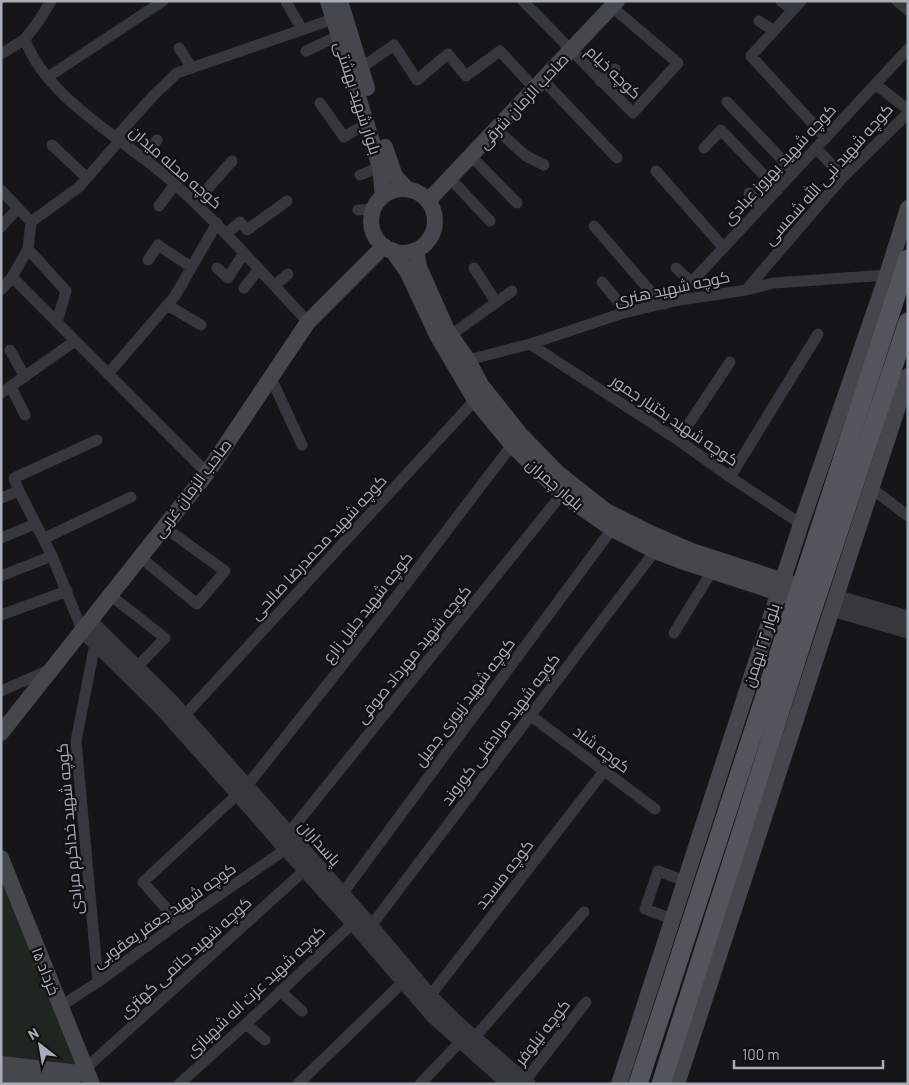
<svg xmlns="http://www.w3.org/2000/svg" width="909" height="1085" viewBox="0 0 909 1085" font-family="Barlow,Cairo,sans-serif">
<rect width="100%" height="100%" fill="#161618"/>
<path fill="#1e261f" d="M 1,878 L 78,1069 L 1,1058 Z"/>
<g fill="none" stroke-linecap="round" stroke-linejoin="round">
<path stroke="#37383d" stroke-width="11" d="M 523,1 L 633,113 L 678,63 L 612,7
M 781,1 L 793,10
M 801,1 L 751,56 L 826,138
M 897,1 L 908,10
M 286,2 L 302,29
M 759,21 L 774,31
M 25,39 C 45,99 131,143 176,185 C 223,228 265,276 308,322
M 179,48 L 192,68
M 306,51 L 338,36
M 1,54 L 25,39 L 38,22 L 51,1
M 361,68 L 394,45 L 417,80 L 448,54 L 466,76 L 500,51 L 535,89
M 48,77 L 163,1
M 543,80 L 617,158
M 600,81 L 615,69
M 727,102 L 794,172
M 320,103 L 344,137 L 366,124
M 496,129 L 526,156 L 544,165
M 116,137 L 154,95 L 177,73 L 333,19
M 52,145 L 87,178
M 704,148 L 721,130 L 778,190
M 816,148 L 843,177
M 471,156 L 517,203
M 144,158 L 157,140
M 656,171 L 724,248
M 360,175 L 380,167
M 450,178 L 490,221
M 1,190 L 31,222 L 28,249 L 12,277 L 1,290
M 749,193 L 762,207
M 195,203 L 232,161
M 159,206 L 175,184
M 358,210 L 374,209
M 31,222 L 79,187 L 120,140
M 594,226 L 657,299 L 665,304
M 1,227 L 18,208
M 226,234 L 240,222 L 247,230 L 287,201
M 28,249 L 66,291 L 57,322
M 148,260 L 158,245 L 191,267
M 217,268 L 228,278 L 244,253
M 474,268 L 496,302
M 676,268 L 692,283
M 12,277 L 207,473
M 602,282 L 627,312
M 274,286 L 288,274
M 244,288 L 259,269
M 746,290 L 843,177 L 905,116 L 907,112 L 906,108 L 875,84
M 674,301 L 908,49
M 167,305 L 201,325
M 451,335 L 512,291
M 530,344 L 678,440 L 730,477 L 801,524
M 10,350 L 25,377
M 468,360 L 530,344 L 620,314 L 674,301 L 746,290 L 774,283 L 887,275
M 108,374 L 175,296 L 217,223
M 271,378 L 302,445
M 11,387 L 25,415
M 1,393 L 75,341
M 678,440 L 730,362
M 730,477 L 818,334
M 871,488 L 908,516
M 1,498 L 19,491
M 1,538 L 35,524
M 43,539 L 131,497
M 140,557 L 197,604 L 225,571 L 164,527
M 1,576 L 52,556
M 110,595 L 165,638 L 137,667
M 1,615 L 67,591
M 82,630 L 52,556 L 19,491 L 14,478 L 97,440
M 674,633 L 712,571
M 95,644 L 76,741 L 98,982
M 1,691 L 49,670
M 184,716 L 475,400
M 531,716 L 655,809
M 246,787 L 387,609 L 512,445
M 288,834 L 562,494
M 342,894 L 612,529
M 672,919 L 645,909 L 658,871 L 685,881
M 179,923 L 143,882 L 238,794
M 371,926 L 655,551
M 280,991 L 302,1011
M 430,996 L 604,771
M 61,1006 L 98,982 L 170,929 L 286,849
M 246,1024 L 265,1040
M 475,1037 L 584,912
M 86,1068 L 306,869
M 525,1081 L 586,1002
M 179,1084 L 246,1024 L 353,923
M 298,1084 L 403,982
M 420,1084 L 461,1041"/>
<path stroke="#37383d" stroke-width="15" d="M 835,597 L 908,618
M 832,609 L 908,631
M 90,621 L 171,701 L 371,926 L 430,996 L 458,1024 L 528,1084
M 82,630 L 162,709 L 238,794 L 286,849 L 353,923 L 434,1017 L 509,1084"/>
<path stroke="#45474d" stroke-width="16" d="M 328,1 L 380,167 L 383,196
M 340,1 L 367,88
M 385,147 L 395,176 L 407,189
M371 221a32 32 0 1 1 64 0a32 32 0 1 1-64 0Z
M 428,201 L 617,1
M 392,250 L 408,273 L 438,337 L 475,400 L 512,445 L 562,494 L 612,529 L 655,551 L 687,563 L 788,596
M 416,250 L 419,267 L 447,330 L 468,360 L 481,385 L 520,434 L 558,473 L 606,511 L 648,532 L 692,551 L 793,584
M 1,733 L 207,473 L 308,322 L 384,246
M 1,858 L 92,1084
M 1,1064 L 88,1074
M 1,1076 L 73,1084
M 619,1084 L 801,524 L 887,275 L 908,208
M 677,1084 L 908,376"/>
<path stroke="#53555c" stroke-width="19" d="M 638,1084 L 908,259
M 661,1084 L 809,620 L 908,322"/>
</g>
<g text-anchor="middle" stroke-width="4.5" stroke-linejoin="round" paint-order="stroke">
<g font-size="16" fill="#a8adb8" stroke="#111113">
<text transform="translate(614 72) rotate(44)" y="6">کوچه خیام</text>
<text transform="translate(358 98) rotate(72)" y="6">بلوار شهید بهشتی</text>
<text transform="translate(523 101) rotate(-47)" y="6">صاحب الزمان شرقی</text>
<text transform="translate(779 164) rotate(-47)" y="6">کوچه شهید بهروز عبادی</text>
<text transform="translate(176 167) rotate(41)" y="6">کوچه محله میدان</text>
<text transform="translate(828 174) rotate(-48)" y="6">کوچه شهید نبی الله شمسی</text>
<text transform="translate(672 288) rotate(-12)" y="6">کوچه شهید هنری</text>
<text transform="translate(675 420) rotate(34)" y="6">کوچه شهید بختیار جمور</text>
<text transform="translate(555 484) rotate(41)" y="6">بلوار چمران</text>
<text transform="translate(192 488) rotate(-53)" y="6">صاحب الزمان غربی</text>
<text transform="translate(318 547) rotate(-47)" y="6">کوچه شهید محمدرضا صالحی</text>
<text transform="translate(367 607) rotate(-52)" y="6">کوچه شهید جلیل زارع</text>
<text transform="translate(761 645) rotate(-72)" y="6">بلوار ۲۲ بهمن</text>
<text transform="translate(413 654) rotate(-51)" y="6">کوچه شهید مهرداد صوفی</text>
<text transform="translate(464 702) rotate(-53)" y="6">کوچه شهید زیوری جمیل</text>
<text transform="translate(500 729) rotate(-53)" y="6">کوچه شهید مرادقلی کوروند</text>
<text transform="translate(602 749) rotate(37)" y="6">کوچه شاد</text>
<text transform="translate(69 829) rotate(-95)" y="6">کوچه شهید خداکرم مرادی</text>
<text transform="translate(320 843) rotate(48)" y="6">پاسداران</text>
<text transform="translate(504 874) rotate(-52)" y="6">کوچه مسجد</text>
<text transform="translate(164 915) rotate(-35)" y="6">کوچه شهید جعفر یعقوبی</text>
<text transform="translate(185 957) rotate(-42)" y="6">کوچه شهید حاتمی کهتری</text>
<text transform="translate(46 971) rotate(68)" y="6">۱۵ خرداد</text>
<text transform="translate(255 991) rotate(-43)" y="6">کوچه شهید عزت اله شهبازی</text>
<text transform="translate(542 1032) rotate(-52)" y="6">کوچه نیلوفر</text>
</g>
</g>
<rect width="909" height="1085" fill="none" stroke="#a8adb8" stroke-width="5"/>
<g transform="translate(40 1045) rotate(329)" stroke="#111113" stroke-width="4" paint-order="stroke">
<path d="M0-4L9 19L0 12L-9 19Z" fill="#a8adb8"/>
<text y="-8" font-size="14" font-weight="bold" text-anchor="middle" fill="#a8adb8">N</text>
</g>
<path d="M734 1060v8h149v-8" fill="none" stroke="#a8adb8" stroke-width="2.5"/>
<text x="742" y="1060" font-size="15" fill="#a8adb8" stroke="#111113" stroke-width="4" paint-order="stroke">100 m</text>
</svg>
